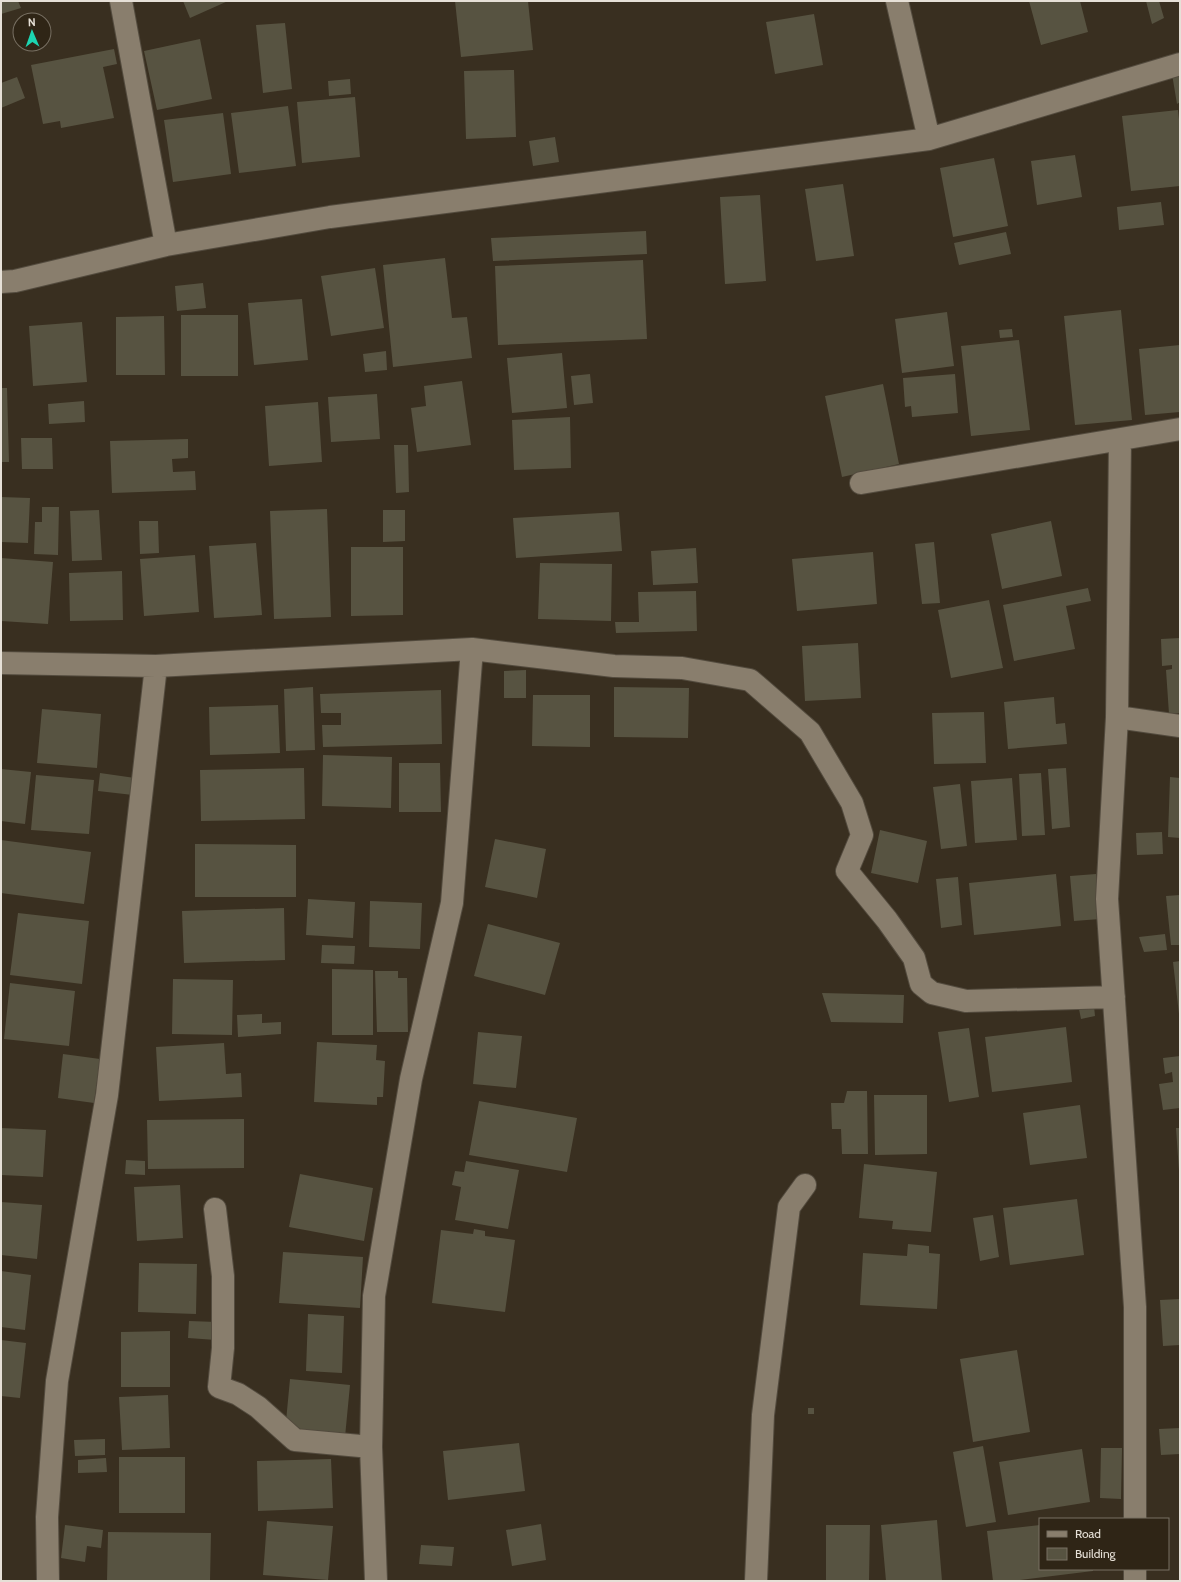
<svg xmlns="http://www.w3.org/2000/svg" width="1181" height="1582" viewBox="0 0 1181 1582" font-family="Cabin,sans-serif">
<rect width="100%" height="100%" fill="#392f20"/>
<path fill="#575341" d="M 1,1 L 18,1 L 21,8 L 1,14 Z
M 183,1 L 228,1 L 190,18 Z
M 455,1 L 528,1 L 533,50 L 461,57 Z
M 1029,1 L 1080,1 L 1088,32 L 1041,45 Z
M 1146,1 L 1159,1 L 1164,18 L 1152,24 Z
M 814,14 L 823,65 L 775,74 L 766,22 Z
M 285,23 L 292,89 L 263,93 L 256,25 Z
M 200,39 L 212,99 L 157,110 L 144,51 Z
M 114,49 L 117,64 L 103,67 L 114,118 L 61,128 L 60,121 L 43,124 L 31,65 Z
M 514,70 L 516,137 L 466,139 L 464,71 Z
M 1180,73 L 1180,102 L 1177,104 L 1172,74 Z
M 17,77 L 25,98 L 1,108 L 1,83 Z
M 350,79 L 351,94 L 329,96 L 328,81 Z
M 355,97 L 360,157 L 302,163 L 297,102 Z
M 288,106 L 296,166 L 239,173 L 231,113 Z
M 1178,110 L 1180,128 L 1180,186 L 1131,191 L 1122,116 Z
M 223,113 L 231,174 L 173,182 L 164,120 Z
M 555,137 L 559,162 L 533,166 L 529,141 Z
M 1075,155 L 1082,197 L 1037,205 L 1031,161 Z
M 994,158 L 1008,226 L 953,237 L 940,168 Z
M 843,184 L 854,256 L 816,261 L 805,189 Z
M 760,195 L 766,281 L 725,284 L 720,197 Z
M 1161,202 L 1164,225 L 1119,230 L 1117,207 Z
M 646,231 L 647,254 L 493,261 L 491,238 Z
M 1006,232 L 1011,254 L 959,265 L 954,243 Z
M 445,258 L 452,318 L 467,317 L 472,358 L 393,367 L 383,265 Z
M 643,260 L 647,339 L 498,345 L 495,266 Z
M 375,268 L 384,328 L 331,336 L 321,276 Z
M 203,283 L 206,308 L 177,311 L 175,286 Z
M 302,299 L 308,360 L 254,365 L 248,303 Z
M 1121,310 L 1132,420 L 1075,425 L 1064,316 Z
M 947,312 L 954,366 L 902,373 L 895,319 Z
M 181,315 L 238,315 L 238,376 L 181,376 Z
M 164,316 L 165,375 L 116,375 L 116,317 Z
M 82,322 L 87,382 L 33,386 L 29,326 Z
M 1012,329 L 1013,337 L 1000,338 L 999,330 Z
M 1019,340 L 1030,430 L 971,436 L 961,346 Z
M 1180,345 L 1180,412 L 1145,415 L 1139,349 Z
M 386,351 L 387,370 L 365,372 L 363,354 Z
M 562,353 L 567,408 L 512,413 L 507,358 Z
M 590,374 L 593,403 L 574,405 L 571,376 Z
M 955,374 L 958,413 L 912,417 L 911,406 L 905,407 L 903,378 Z
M 462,381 L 471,445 L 417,452 L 411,408 L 426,406 L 424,386 Z
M 883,384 L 899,464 L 842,477 L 825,396 Z
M 1,388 L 7,388 L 9,462 L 1,462 Z
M 377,394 L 380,439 L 331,442 L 328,397 Z
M 84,401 L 85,422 L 49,424 L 48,404 Z
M 318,402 L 322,462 L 269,466 L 265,406 Z
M 570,417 L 571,468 L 514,470 L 512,420 Z
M 21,438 L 52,438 L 53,469 L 22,469 Z
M 188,439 L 188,458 L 172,459 L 173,472 L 195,471 L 196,490 L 112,493 L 110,441 Z
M 394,445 L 408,445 L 409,492 L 396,493 Z
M 1,497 L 30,498 L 28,543 L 1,542 Z
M 42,507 L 59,507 L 58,555 L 34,554 L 35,522 L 42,522 Z
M 327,509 L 331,617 L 274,619 L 270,511 Z
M 99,510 L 102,560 L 72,561 L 70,511 Z
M 383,510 L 405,510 L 405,541 L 383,542 Z
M 619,512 L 622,551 L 516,558 L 513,518 Z
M 139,521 L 158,521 L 159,553 L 140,554 Z
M 1051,521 L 1062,576 L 1002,589 L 991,534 Z
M 934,542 L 940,603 L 922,604 L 915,544 Z
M 256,543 L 262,615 L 214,618 L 209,546 Z
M 351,547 L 403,547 L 403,615 L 351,616 Z
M 696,548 L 698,583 L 653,585 L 651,551 Z
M 873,552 L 877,604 L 797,611 L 792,559 Z
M 195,555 L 199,612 L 144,616 L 140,559 Z
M 1,558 L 53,562 L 48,624 L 1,621 Z
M 540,563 L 612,564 L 611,621 L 538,619 Z
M 122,571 L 123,620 L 70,621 L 69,573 Z
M 1088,588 L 1091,601 L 1066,606 L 1075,649 L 1014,661 L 1003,605 Z
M 696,591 L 697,631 L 616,633 L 615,622 L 639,622 L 638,592 Z
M 989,600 L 1003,668 L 951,678 L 938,610 Z
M 1180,638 L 1180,713 L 1169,714 L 1166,670 L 1172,669 L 1172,665 L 1162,666 L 1161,639 Z
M 858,643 L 861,698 L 805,701 L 802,646 Z
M 526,670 L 526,698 L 504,698 L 504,671 Z
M 313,687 L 315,750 L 286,751 L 284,689 Z
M 614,687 L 689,688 L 688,738 L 614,737 Z
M 441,690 L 442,744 L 323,747 L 322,725 L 341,725 L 341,713 L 321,713 L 320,694 Z
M 533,695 L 590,695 L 590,747 L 532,746 Z
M 1054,697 L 1056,724 L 1065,723 L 1067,744 L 1008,749 L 1004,702 Z
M 278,705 L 280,753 L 210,755 L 209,707 Z
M 42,709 L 101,714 L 97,768 L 37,763 Z
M 984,712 L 986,763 L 934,764 L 932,713 Z
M 323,755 L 392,757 L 391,808 L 322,806 Z
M 399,763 L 440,763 L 441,812 L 399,812 Z
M 304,768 L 305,819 L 201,821 L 200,770 Z
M 1066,768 L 1070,827 L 1052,829 L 1048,769 Z
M 1,769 L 31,772 L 25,824 L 1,821 Z
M 100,773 L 135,778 L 133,795 L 98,791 Z
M 1041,773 L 1045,835 L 1022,836 L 1019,774 Z
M 36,775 L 94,780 L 89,834 L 31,830 Z
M 1170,777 L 1180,778 L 1180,838 L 1168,837 Z
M 1012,778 L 1017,840 L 975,843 L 971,781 Z
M 960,784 L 967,846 L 941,849 L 933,787 Z
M 880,830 L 927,841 L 918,883 L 871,873 Z
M 1162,832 L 1163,854 L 1137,855 L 1136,833 Z
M 495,839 L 546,849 L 537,898 L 485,887 Z
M 1,840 L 91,852 L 84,904 L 1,893 Z
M 195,844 L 296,845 L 296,897 L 195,897 Z
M 1056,874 L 1061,926 L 974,935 L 969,883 Z
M 1096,874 L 1100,919 L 1074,921 L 1070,876 Z
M 958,877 L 962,925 L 941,928 L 936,879 Z
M 1180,895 L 1180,945 L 1171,945 L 1166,896 Z
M 308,899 L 355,902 L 353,938 L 306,935 Z
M 370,901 L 422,903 L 420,949 L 369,947 Z
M 284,908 L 285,960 L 184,963 L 182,911 Z
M 18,913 L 89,921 L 82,984 L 10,975 Z
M 488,924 L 560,943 L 545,995 L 474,976 Z
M 1165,934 L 1167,950 L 1144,952 L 1139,937 Z
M 322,945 L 355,946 L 354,964 L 321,963 Z
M 1180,961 L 1180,1014 L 1179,1014 L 1173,962 Z
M 332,969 L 373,970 L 373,1035 L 332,1035 Z
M 375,971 L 398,971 L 398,978 L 407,978 L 408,1032 L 377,1032 Z
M 173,979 L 233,980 L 232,1035 L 172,1034 Z
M 10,983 L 75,991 L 69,1046 L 4,1039 Z
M 822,993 L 904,995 L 903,1023 L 831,1022 Z
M 1094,1006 L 1095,1016 L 1081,1019 L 1079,1009 Z
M 262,1014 L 262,1023 L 281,1022 L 281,1034 L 238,1037 L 237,1015 Z
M 1066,1027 L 1072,1082 L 992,1092 L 985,1037 Z
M 969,1028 L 979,1097 L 949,1102 L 938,1032 Z
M 478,1032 L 522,1036 L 516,1088 L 473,1084 Z
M 317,1042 L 377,1045 L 376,1060 L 385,1061 L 383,1097 L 377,1097 L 377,1105 L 314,1102 Z
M 224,1043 L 226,1074 L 241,1073 L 242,1097 L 159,1101 L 156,1047 Z
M 63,1054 L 100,1059 L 94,1103 L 58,1098 Z
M 1180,1056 L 1180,1108 L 1163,1110 L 1159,1084 L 1173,1082 L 1172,1072 L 1165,1074 L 1163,1058 Z
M 847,1091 L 867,1091 L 868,1154 L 842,1154 L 841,1129 L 832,1129 L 831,1103 L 844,1103 Z
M 874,1095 L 927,1095 L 927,1154 L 875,1155 Z
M 479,1101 L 577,1118 L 567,1172 L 469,1155 Z
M 1080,1105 L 1087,1158 L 1030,1165 L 1023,1113 Z
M 244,1119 L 244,1168 L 148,1169 L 147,1120 Z
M 1,1128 L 46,1130 L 43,1177 L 1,1175 Z
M 1176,1128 L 1180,1128 L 1180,1171 L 1179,1171 Z
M 126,1160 L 145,1161 L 145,1175 L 125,1174 Z
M 466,1161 L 519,1170 L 508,1229 L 455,1220 L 461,1187 L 452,1185 L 455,1171 L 464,1172 Z
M 864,1164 L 937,1172 L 931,1232 L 892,1229 L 893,1221 L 859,1218 Z
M 300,1174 L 373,1188 L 364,1241 L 289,1227 Z
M 180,1185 L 183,1238 L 137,1241 L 134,1187 Z
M 1077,1199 L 1084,1255 L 1010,1265 L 1003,1208 Z
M 1,1202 L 42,1205 L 37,1259 L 1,1255 Z
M 993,1215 L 999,1257 L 980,1261 L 973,1218 Z
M 474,1229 L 485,1231 L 485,1236 L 515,1240 L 505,1312 L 432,1303 L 441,1230 L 473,1234 Z
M 908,1244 L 929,1246 L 929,1253 L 940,1254 L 937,1309 L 860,1305 L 863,1253 L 907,1256 Z
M 283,1252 L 363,1257 L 360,1308 L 279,1303 Z
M 139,1263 L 197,1264 L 196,1314 L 138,1312 Z
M 1,1271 L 31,1275 L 25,1330 L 1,1327 Z
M 1180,1299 L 1180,1345 L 1163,1346 L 1160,1300 Z
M 308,1314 L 344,1316 L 342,1373 L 306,1371 Z
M 189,1321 L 217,1322 L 216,1340 L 188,1338 Z
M 170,1331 L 170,1387 L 121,1387 L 121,1332 Z
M 1,1340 L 26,1343 L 20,1398 L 1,1396 Z
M 1017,1350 L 1030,1432 L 973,1442 L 960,1359 Z
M 290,1379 L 350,1385 L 345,1437 L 285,1432 Z
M 168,1395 L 170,1448 L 122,1450 L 119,1397 Z
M 808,1408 L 814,1408 L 814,1414 L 808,1414 Z
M 1180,1428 L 1180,1454 L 1161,1455 L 1159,1429 Z
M 105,1439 L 105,1455 L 75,1456 L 74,1440 Z
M 519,1443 L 525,1491 L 448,1500 L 443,1451 Z
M 983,1446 L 996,1522 L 966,1527 L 953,1452 Z
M 1101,1448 L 1122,1448 L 1121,1499 L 1100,1498 Z
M 1082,1449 L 1090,1502 L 1008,1515 L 999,1462 Z
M 119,1457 L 185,1457 L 185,1513 L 119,1513 Z
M 106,1458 L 107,1472 L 78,1473 L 78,1460 Z
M 331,1459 L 333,1508 L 258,1511 L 257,1461 Z
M 937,1520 L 942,1581 L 886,1581 L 881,1525 Z
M 267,1521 L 333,1526 L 328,1580 L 263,1575 Z
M 541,1524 L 546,1560 L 512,1566 L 506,1530 Z
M 65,1525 L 103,1530 L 101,1548 L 87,1546 L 85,1562 L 61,1558 Z
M 826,1525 L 870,1525 L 869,1581 L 826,1581 Z
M 1040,1525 L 1040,1569 L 1093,1569 L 1093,1571 L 1011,1581 L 993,1581 L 987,1531 Z
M 108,1532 L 211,1533 L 210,1581 L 107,1581 Z
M 421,1545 L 454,1547 L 452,1566 L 419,1564 Z"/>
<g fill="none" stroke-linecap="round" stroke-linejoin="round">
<g stroke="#534b3e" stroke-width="24">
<path id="minor" d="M 121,1 L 166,245
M 897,1 L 929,139
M 1,282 L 15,281 L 166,245 L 330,217 L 929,139 L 1180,64
M 1120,440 L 1117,717 L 1107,899 L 1135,1307 L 1135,1519
M 861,483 L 1180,429
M 1,663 L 156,666 L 472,649 L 614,666 L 682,668 L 750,680 L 810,732 L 852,803 L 862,835 L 847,871 L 887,920 L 914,958 L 921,984 L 932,993 L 966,1001 L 1114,997
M 1117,717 L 1180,726
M 215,1209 L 223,1276 L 223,1348 L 219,1387 L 238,1394 L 258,1407 L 295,1440 L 371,1447
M 1135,1569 L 1135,1581
M 48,1581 L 47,1517 L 57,1381 L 107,1095 L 156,666
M 376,1581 L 371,1447 L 374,1296 L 411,1079 L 452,903 L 472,649
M 756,1581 L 763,1415 L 789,1207 L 805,1185"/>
</g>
<use href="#minor" stroke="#897e6d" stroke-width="22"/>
</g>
<rect width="1181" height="1582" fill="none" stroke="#e6e0d7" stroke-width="4"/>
<rect x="1039" y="1518" width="130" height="52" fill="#2f2516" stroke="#787063"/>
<rect x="1047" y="1531" width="20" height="6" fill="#897e6d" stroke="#787063"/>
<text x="1075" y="1538" font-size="12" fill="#e6e0d7">Road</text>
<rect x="1047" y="1548" width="20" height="12" fill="#575341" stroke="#787063"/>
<text x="1075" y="1558" font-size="12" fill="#e6e0d7">Building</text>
<g transform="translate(32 32) rotate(358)"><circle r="19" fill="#2f2516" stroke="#787063"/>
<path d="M0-3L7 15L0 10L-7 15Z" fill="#1cd5b1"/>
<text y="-6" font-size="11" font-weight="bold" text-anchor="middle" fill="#e6e0d7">N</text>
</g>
</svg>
